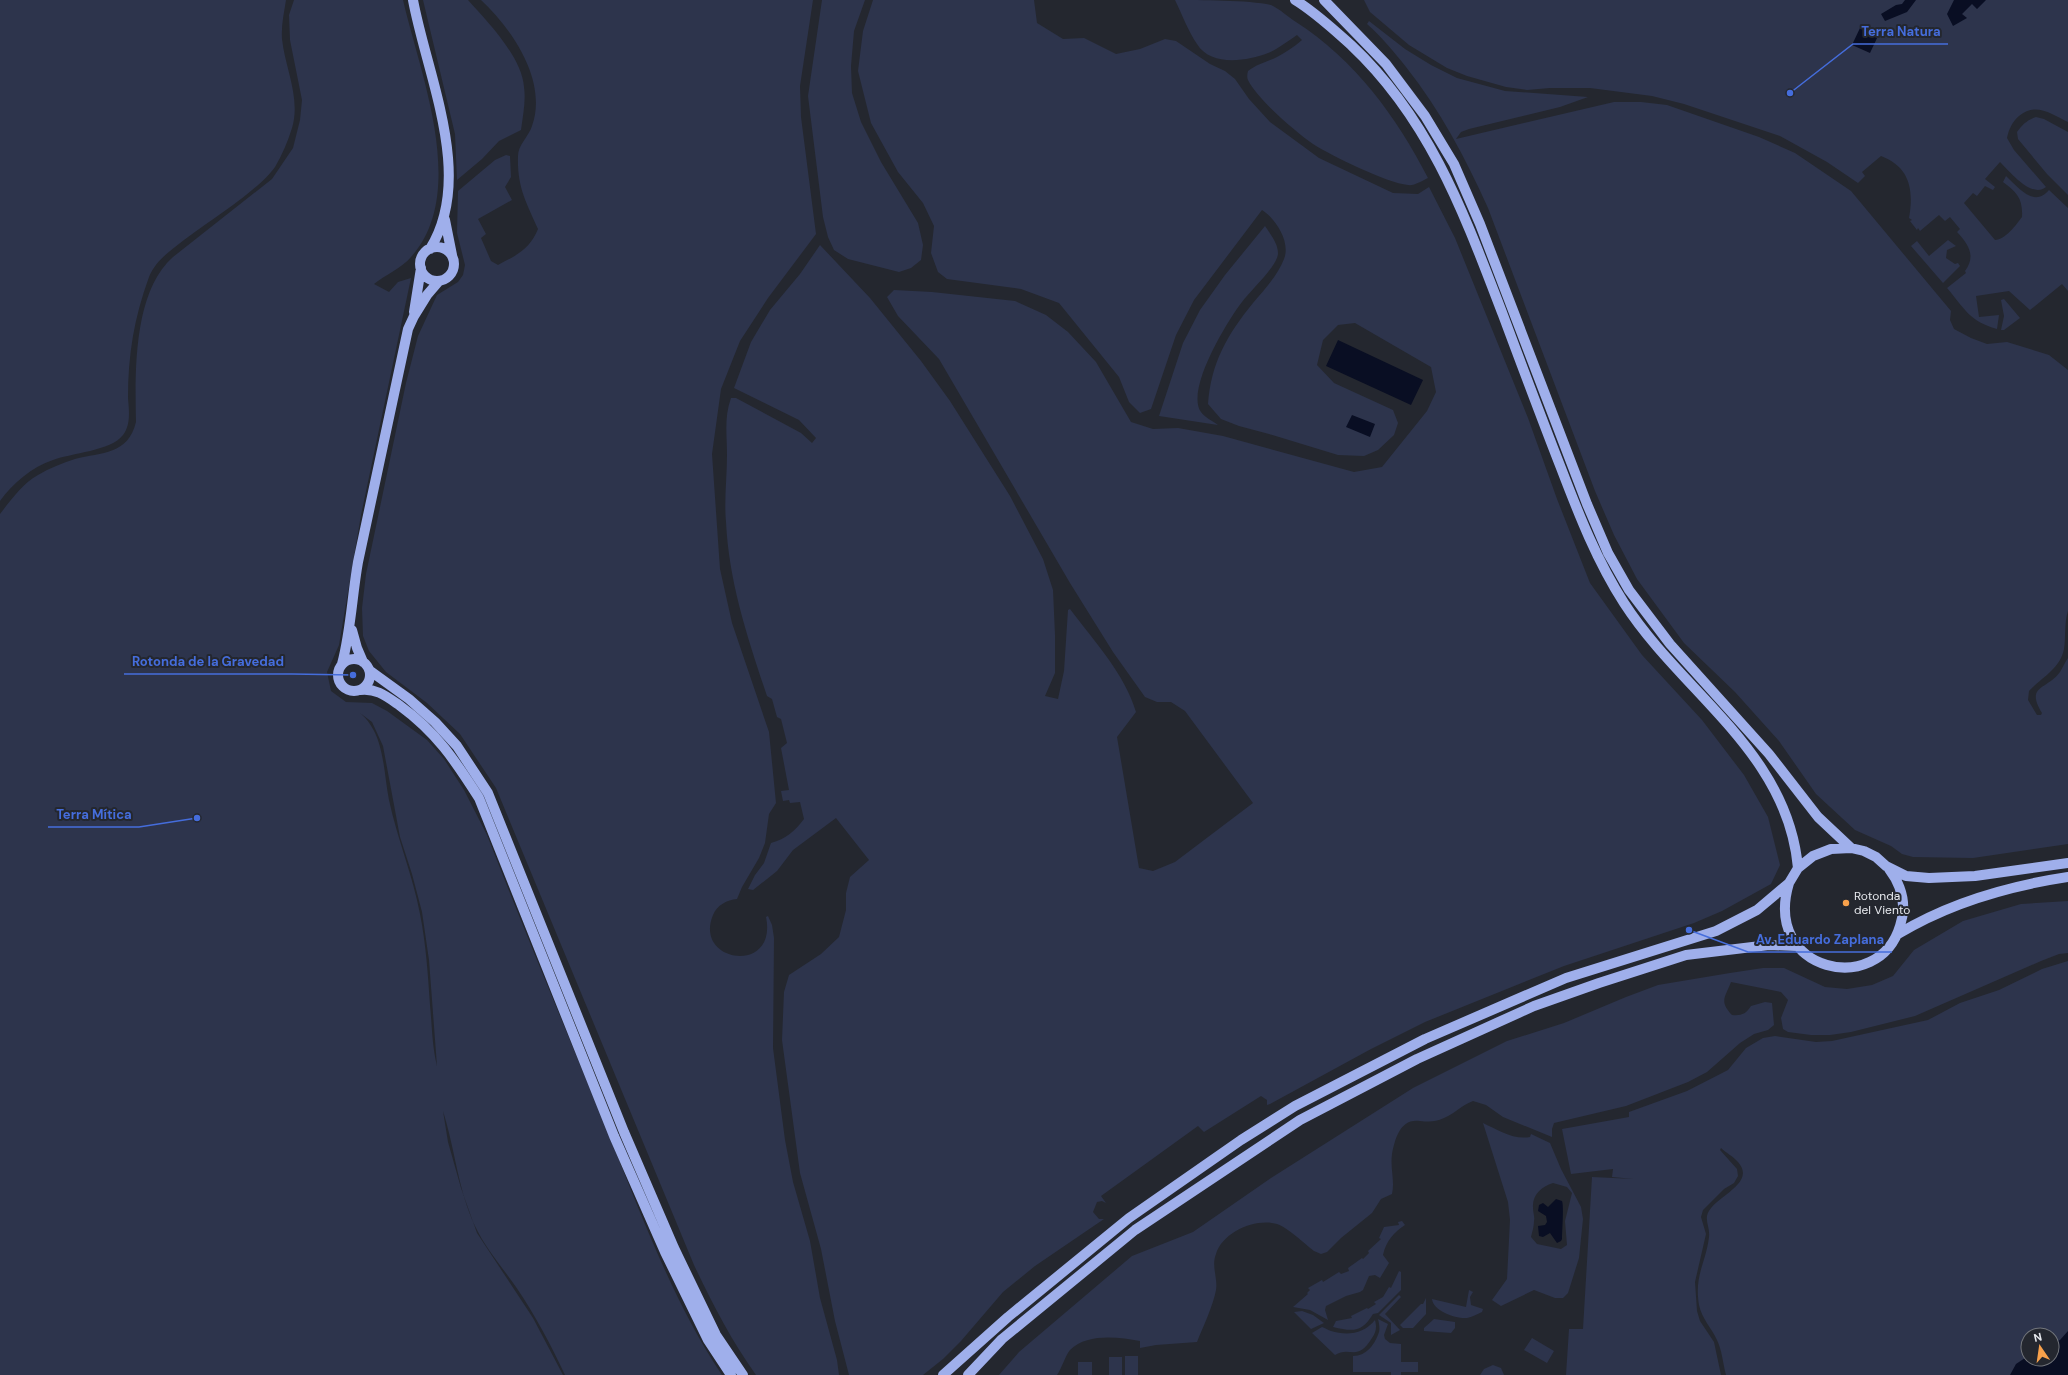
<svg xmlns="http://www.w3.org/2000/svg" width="2068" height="1375" viewBox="0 0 2068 1375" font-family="'DM Sans',sans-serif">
<rect width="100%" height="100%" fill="#24272f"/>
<path fill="#2d344c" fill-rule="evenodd" d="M 0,0 L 286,0 C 284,13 281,26 282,39 C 285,68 301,98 292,128 C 288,141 282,155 275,167 C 259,190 208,222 184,240 C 170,251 156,260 149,277 C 134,318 128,355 128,398 C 129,410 131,425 123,435 C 111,451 71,453 53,460 C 32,467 13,483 0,501 Z
M 294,0 L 403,0 C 420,74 469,192 411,257 C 402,268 385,275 374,284 L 389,292 L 398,282 L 411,278 L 361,515 L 339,645 L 327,672 L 331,691 L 346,702 L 372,703 L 387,711 L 427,740 L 444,759 L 464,790 L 487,835 C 526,935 568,1035 609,1135 C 641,1214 674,1304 722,1375 L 565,1375 C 551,1345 535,1315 516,1287 C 502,1267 486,1249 475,1226 C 458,1190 455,1149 443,1111 L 448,1142 L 461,1188 L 477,1233 L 533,1318 L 563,1375 L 0,1375 L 0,514 C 11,500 22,484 38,475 C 50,468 62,463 75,459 C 102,452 128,455 136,422 C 135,373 133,292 173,257 L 272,179 L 293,148 L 300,120 L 302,100 L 290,40 L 289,15 ZM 360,713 L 372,722 L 383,746 L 400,837 L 412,874 L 422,912 L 429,960 L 437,1066 C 432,1046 432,1025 430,1005 C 428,975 426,944 420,914 C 413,876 397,838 389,800 C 383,770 385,734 360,713 Z
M 423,0 L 468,0 C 487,21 522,57 524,87 C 526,101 523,115 521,130 L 499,141 L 482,159 L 457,180 L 455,134 Z
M 481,0 L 813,0 L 800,86 L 801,117 L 816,234 L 768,298 L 740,341 L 721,389 L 712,454 L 720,569 L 732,623 L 769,732 L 776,803 L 769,814 L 765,843 L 759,858 L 742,887 L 737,899 C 727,900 717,905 713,915 C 693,963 778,975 766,917 L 768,916 L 772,925 L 774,938 L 773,1048 L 785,1140 L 793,1182 L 810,1241 L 820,1298 L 837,1360 L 839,1375 L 756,1375 C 731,1340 712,1303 694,1265 L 496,788 L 460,734 L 427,703 L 386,672 L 369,651 L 363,636 L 362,608 L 366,574 L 406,383 L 418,336 L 437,295 L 458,282 L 463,275 L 465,265 L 457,233 L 458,191 L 495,160 L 506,155 L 510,156 L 511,177 L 505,187 L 512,200 L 478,219 L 486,234 L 481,238 L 491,261 L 498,265 C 517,255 530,249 538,229 C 526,202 517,187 518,156 C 518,145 529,136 532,126 C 548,81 512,29 481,0 Z
M 822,0 L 865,0 L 854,31 L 851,66 L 852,93 L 861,122 L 881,162 L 918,223 L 923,245 L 921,260 L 911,268 L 899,272 L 848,259 L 834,250 L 828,237 L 823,217 L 808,96 Z
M 873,0 L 1034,0 L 1037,23 L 1063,39 L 1084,38 L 1116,54 L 1140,49 L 1165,39 L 1176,41 L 1210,64 L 1225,71 L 1235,79 L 1249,99 L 1270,122 L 1319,158 L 1393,193 L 1418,194 L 1429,187 L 1455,238 L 1528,418 L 1557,499 L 1590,583 L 1642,655 L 1702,720 L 1744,775 L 1768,817 L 1780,865 L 1771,884 L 1722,911 L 1694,923 L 1564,966 L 1425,1022 L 1371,1049 L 1270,1104 L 1267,1105 L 1267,1100 L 1261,1096 L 1204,1132 L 1198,1126 L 1101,1196 L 1106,1203 L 1102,1201 L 1097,1202 L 1093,1212 L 1099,1219 L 1104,1219 L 1035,1266 L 1003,1292 L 961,1341 L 943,1359 L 923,1375 L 849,1375 L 835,1321 L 821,1249 L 800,1173 L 782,1040 L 784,992 L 789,975 L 821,954 L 839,937 L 846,910 L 846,893 L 850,877 L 869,860 L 836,818 L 793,850 L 777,871 L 753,890 L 748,889 L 755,875 L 764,863 L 771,843 C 786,839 795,831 804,819 L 800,802 L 790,803 L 789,800 L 783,801 L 781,791 L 789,790 L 781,748 L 787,743 L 781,719 L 777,717 L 772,699 L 767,696 C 748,639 729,583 726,522 C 724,500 727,477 727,455 C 727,435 724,417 731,398 L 736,398 L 801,433 L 812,443 L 816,438 L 799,420 L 734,388 L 751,342 L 770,310 L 800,274 L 820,245 L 870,298 L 921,361 L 950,401 L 1010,496 L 1043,559 L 1053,590 L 1055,635 L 1055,673 L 1045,696 L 1058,699 L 1064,671 L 1068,610 L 1070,609 C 1094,641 1125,674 1136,712 L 1117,737 L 1139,868 L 1153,871 L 1175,862 L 1253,803 L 1185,711 L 1171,702 L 1157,702 L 1145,697 L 1113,652 L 1070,583 L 939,359 L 898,316 L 887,297 L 894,290 L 932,292 L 1015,301 L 1046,315 L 1068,332 L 1096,362 L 1131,422 L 1153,429 L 1178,428 L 1223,436 L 1354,472 L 1382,467 L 1427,411 L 1436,392 L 1431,367 L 1355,323 L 1338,325 L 1323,340 L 1317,365 L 1334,383 L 1393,410 L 1398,423 L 1394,435 L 1378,450 L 1364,456 L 1338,455 L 1269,434 L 1239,426 L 1221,419 L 1208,404 C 1211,363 1227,335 1253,303 C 1264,290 1278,275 1284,259 C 1291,242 1275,218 1262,210 L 1194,300 L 1176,335 L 1151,409 L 1140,413 L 1129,402 L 1119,377 L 1059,303 L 1021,289 L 947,279 L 938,272 L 931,253 L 934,226 L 923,203 L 898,172 L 871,123 L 858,71 L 863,31 Z
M 1175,0 C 1200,0 1248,0 1271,5 C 1280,9 1288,17 1296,22 C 1355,60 1396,116 1428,178 C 1422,181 1414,186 1408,185 C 1387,183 1332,156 1313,144 C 1296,132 1257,99 1248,80 C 1247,78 1247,74 1248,71 C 1257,64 1267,62 1277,57 C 1286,52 1294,47 1302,40 L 1297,35 C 1288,41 1278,49 1268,53 C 1247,61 1211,67 1197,44 C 1188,31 1182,14 1175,0 Z
M 1364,0 L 2068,0 L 2068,122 C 2051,114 2036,102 2019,116 C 2012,122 2009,129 2007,138 L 2014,150 L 2046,187 C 2032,199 2010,172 2000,162 L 1985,179 L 1995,187 L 1993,190 L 1985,186 L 1977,196 L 1973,193 L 1964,203 L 1995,240 C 2005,240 2016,225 2022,217 C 2023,199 2017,192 2003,182 L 2006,176 C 2019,188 2034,208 2049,190 L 2068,208 L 2068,291 L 2062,284 L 2030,310 L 2009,291 L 1976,296 L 1979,317 L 1999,315 L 1997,329 C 1969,321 1965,309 1947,288 L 1966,273 L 1965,271 C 1976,256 1969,245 1957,232 L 1960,229 L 1950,217 L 1945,221 L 1939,215 L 1920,231 L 1918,228 L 1917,230 L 1910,221 L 1912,220 L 1909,218 C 1914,190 1910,167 1881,156 L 1862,172 L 1865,176 L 1858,183 L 1827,162 L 1780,136 L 1684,104 L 1652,96 L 1590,88 L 1550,88 L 1527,90 L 1506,87 L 1467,76 L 1447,68 L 1409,45 L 1370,12 Z
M 1369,21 L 1405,49 L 1431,65 L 1457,78 L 1505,91 L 1588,97 L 1560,107 L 1469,129 L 1461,132 L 1456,139 L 1614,102 L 1641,102 L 1667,105 L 1759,137 L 1795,153 L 1851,191 L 1951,311 L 1950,320 L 1954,329 L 1971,338 L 1987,344 L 2007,342 L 2049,355 L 2068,370 L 2068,611 C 2064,623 2066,637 2064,649 C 2060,669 2042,677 2029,691 L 2028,700 L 2037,715 L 2041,715 L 2042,713 C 2025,685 2047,690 2060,672 C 2063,667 2065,662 2068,658 L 2068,844 L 1973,858 L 1913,857 L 1902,854 L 1891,846 L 1855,830 L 1816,794 L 1779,741 L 1735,692 L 1684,643 L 1637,579 L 1614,535 L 1595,491 L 1488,208 C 1465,157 1440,110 1406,67 C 1394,52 1381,36 1367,24 Z
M 2036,117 L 2044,119 L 2068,132 L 2068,195 L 2047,174 L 2018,139 L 2017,132 C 2022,125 2027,120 2036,117 Z
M 1265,226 C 1270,234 1278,243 1278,253 C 1278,266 1250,291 1242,302 C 1228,320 1185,390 1201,412 C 1204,417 1213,421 1218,425 L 1159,416 L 1183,343 L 1200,310 L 1225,275 Z
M 1948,240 L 1956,246 L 1947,250 L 1946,258 L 1955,264 L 1958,263 L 1960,266 L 1943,283 L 1911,246 L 1917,241 L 1929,256 Z
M 2004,299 L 2020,318 L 2004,330 L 2001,330 L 2004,316 L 2001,300 Z
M 2068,901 L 2068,953 L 2059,954 L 2041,961 L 1915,1016 L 1851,1032 L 1830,1035 L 1811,1035 L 1788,1032 L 1783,1029 L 1781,1018 L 1788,1000 L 1781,992 L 1731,982 C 1725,998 1719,1001 1732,1015 C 1741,1016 1746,1014 1751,1006 L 1765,1002 L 1772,1003 L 1774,1025 L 1768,1030 L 1754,1034 L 1740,1043 L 1707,1072 L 1688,1082 L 1626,1106 L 1554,1123 L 1552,1129 L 1552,1137 L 1503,1117 L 1486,1105 L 1473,1101 C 1462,1105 1454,1114 1444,1118 C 1435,1122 1430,1122 1420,1121 C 1400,1118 1395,1139 1392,1154 C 1390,1168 1395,1181 1392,1194 L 1381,1199 L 1372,1213 L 1341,1238 L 1327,1252 L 1321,1254 L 1314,1251 C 1305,1244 1287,1227 1277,1224 C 1255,1218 1223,1232 1216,1254 C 1211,1266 1218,1278 1216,1290 C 1213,1306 1203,1327 1197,1342 L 1156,1345 L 1140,1348 L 1140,1341 C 1118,1337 1087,1333 1070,1350 C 1065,1356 1062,1368 1057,1375 L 999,1375 L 1019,1352 L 1132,1256 L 1193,1232 L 1271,1178 L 1413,1088 L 1507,1041 L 1564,1023 L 1626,997 L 1658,985 L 1730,973 L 1763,968 L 1784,968 L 1825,987 L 1847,989 L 1872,985 L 1893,976 L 1914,950 L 1963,921 L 2021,904 Z
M 2068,961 L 2068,1375 L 1726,1375 C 1723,1364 1722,1350 1717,1340 C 1711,1327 1702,1319 1699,1305 C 1694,1275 1706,1263 1709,1237 C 1710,1229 1706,1223 1707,1216 C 1711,1197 1758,1185 1738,1162 C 1733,1156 1726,1153 1721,1148 L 1720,1150 L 1737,1169 L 1738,1176 L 1734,1183 L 1724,1189 L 1703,1210 L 1701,1217 L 1706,1234 L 1695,1282 L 1697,1311 L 1700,1321 L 1714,1342 L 1721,1375 L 1566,1375 L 1569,1329 L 1583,1329 L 1592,1177 L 1634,1179 L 1612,1177 L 1613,1169 L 1571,1174 L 1562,1129 L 1629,1117 L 1629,1112 L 1687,1091 L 1728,1070 L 1746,1048 L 1763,1038 L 1775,1036 L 1816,1042 L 1832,1041 L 1928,1020 L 1960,1003 L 1999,990 L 2042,969 ZM 2028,1335 L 2052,1335 L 2052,1359 L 2028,1359 Z
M 1483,1123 C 1498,1130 1513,1140 1530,1137 L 1531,1134 L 1550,1143 L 1561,1169 L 1581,1207 L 1583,1219 L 1579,1258 L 1568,1293 L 1563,1298 L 1555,1298 L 1534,1290 L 1501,1306 L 1492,1300 L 1507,1279 L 1510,1220 L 1508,1202 ZM 1553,1183 L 1567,1187 L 1572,1193 L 1565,1221 L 1567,1245 L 1561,1249 L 1537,1244 L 1531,1237 C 1532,1232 1534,1227 1534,1221 C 1535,1217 1533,1213 1533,1208 C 1532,1195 1541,1187 1553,1183 Z
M 1402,1221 L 1405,1225 C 1394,1232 1386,1241 1383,1255 L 1389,1263 L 1380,1278 L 1375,1275 L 1369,1276 L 1363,1290 L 1360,1292 L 1346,1296 L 1326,1306 L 1325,1310 L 1328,1320 L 1310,1310 L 1293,1307 L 1308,1294 L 1307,1293 L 1310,1290 L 1308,1288 L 1322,1280 L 1323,1282 L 1339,1272 L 1341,1274 L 1349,1271 L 1348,1268 L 1362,1258 L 1363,1259 L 1369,1253 L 1368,1251 L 1381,1239 L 1379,1238 L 1384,1227 L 1399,1225 L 1398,1222 Z
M 1399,1271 L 1401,1272 L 1401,1290 L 1378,1313 L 1373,1314 C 1362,1332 1354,1332 1333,1327 L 1336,1321 L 1352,1318 L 1351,1316 L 1367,1308 L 1368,1309 L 1376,1304 L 1374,1302 L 1383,1297 L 1389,1287 L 1391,1288 Z
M 1469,1290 L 1473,1292 L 1470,1297 L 1471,1305 L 1483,1309 L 1482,1312 C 1477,1314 1472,1317 1467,1318 C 1456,1319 1433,1311 1432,1299 L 1466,1307 Z
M 1399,1295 L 1401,1297 L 1385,1314 L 1400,1330 L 1391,1335 L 1391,1323 L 1379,1315 Z
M 1426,1298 L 1426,1314 L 1413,1328 L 1403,1328 L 1400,1325 L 1421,1304 L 1423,1304 Z
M 1302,1311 L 1313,1315 L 1324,1323 L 1311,1329 L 1294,1312 Z
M 1378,1319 L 1388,1324 L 1384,1335 L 1385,1339 L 1390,1343 L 1401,1344 L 1401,1362 L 1418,1362 L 1418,1372 L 1401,1372 L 1401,1375 L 1391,1375 L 1391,1372 L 1353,1372 L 1353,1356 C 1367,1356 1375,1344 1379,1332 C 1380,1328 1379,1323 1378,1319 Z
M 1434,1319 L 1455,1322 L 1455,1328 L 1451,1333 L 1424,1331 L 1424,1328 Z
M 1375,1320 C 1377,1328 1376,1332 1372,1338 C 1357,1363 1350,1345 1335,1355 L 1312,1333 L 1322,1327 C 1326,1328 1327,1330 1331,1331 C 1347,1336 1364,1334 1375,1320 Z
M 1532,1338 L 1554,1351 L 1547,1363 L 1524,1350 Z
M 1125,1356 L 1138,1356 L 1138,1375 L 1125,1375 Z
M 1109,1357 L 1122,1357 L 1122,1375 L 1109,1375 Z
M 1078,1362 L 1092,1362 L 1092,1375 L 1078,1375 Z
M 1493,1365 L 1501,1368 L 1504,1375 L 1480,1375 L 1484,1369 Z"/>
<path fill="#090e23" d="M 1905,0 L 1916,0 L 1907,12 L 1885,21 L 1881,14 L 1896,5 L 1902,4 Z
M 1954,0 L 1986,0 L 1977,9 L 1972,4 L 1962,14 L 1967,18 L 1953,26 L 1947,14 Z
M 1860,28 L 1878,36 L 1870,53 L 1852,45 Z
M 1338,340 L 1423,380 L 1411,405 L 1326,366 Z
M 1352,415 L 1375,424 L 1370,437 L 1346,427 Z
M 1556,1199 L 1562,1201 C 1564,1205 1562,1232 1562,1239 L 1561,1241 L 1557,1243 L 1550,1233 L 1543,1237 L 1539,1236 L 1538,1226 L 1545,1225 L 1547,1222 L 1546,1216 L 1538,1211 L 1539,1205 L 1543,1203 L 1548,1207 Z
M 2068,1331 L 2068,1375 L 2010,1375 L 2016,1364 L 2028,1356 L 2028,1359 L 2052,1359 L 2052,1343 L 2060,1340 Z"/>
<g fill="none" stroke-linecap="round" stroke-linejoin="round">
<path stroke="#9fafeb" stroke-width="10" d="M 413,0 C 427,76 475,177 430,249
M 1295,0 C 1315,12 1333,29 1351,45 C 1431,120 1465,216 1503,315 C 1522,366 1541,417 1561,468 C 1579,515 1597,561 1624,603 C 1682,693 1788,752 1798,868
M 1324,0 L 1386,64 L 1425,116 L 1454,164 L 1480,224 L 1587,504 L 1608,553 L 1629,590 L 1670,644 L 1769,754 L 1818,817 L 1851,848
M 445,220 L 452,255
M420 264a17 17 0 1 1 34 0a17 17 0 1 1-34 0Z
M 414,312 L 421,268
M 352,630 L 357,648 L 363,662
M338 675a16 16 0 1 1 32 0a16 16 0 1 1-32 0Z
M 342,664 C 351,630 352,596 358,562 L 408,329 L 414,316 L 427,295 L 439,281
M 369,670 L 409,699 L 435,722 L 457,746 L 488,793 L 624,1132 L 674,1248 L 716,1335 L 743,1375
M 360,690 C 376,688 386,696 399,705 C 437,733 454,759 479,798 L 614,1136 L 665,1252 L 708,1340 L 731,1375
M 1789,883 C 1762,973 1879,997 1900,926 C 1907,905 1902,886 1889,869
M 1898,934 C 1951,902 2008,886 2068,877
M 943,1375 L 1008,1317 L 1129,1218 L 1241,1140 L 1295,1106 L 1425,1039 L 1566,978 L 1716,931 L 1757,910 L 1789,883 L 1798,868 L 1813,856 L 1831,849 L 1851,848 L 1864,851 L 1876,857 L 1886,866 L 1906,876 L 1929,878 L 1975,876 L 2068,863
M 968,1375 L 1002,1339 L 1135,1230 L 1300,1120 L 1417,1059 L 1534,1006 L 1599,983 L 1686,955 L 1769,945 L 1797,946"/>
</g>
<circle fill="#f8a14b" stroke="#24272f" stroke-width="1.5" cx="1846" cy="903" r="4"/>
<g text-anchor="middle" stroke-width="4" stroke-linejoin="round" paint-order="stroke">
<g font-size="12" fill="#e7e9ee" stroke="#24272f" text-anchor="start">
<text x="1854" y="900">Rotonda<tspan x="1854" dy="14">del Viento</tspan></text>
</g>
</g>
<path fill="none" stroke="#456ddc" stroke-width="1.5" d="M1790 93L1853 44H1948M353 675L292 674H124M197 818L139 827H48M1689 930L1748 952H1892"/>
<g fill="#456ddc" stroke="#24272f" stroke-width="1.5">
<circle cx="1790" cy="93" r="4"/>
<circle cx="353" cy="675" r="4"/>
<circle cx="197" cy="818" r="4"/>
<circle cx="1689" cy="930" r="4"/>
</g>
<g font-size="13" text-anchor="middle" font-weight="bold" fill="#456ddc" stroke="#24272f" stroke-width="4" stroke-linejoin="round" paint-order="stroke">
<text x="1901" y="36">Terra Natura</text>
<text x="208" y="666">Rotonda de la Gravedad</text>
<text x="94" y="819">Terra Mítica</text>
<text x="1820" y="944">Av. Eduardo Zaplana</text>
</g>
<g transform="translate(2040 1347) rotate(347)"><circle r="19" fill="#24272f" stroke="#72757b"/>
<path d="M0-3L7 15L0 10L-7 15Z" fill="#f8a14b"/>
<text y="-6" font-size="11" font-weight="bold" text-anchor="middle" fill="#e7e9ee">N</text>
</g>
</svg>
